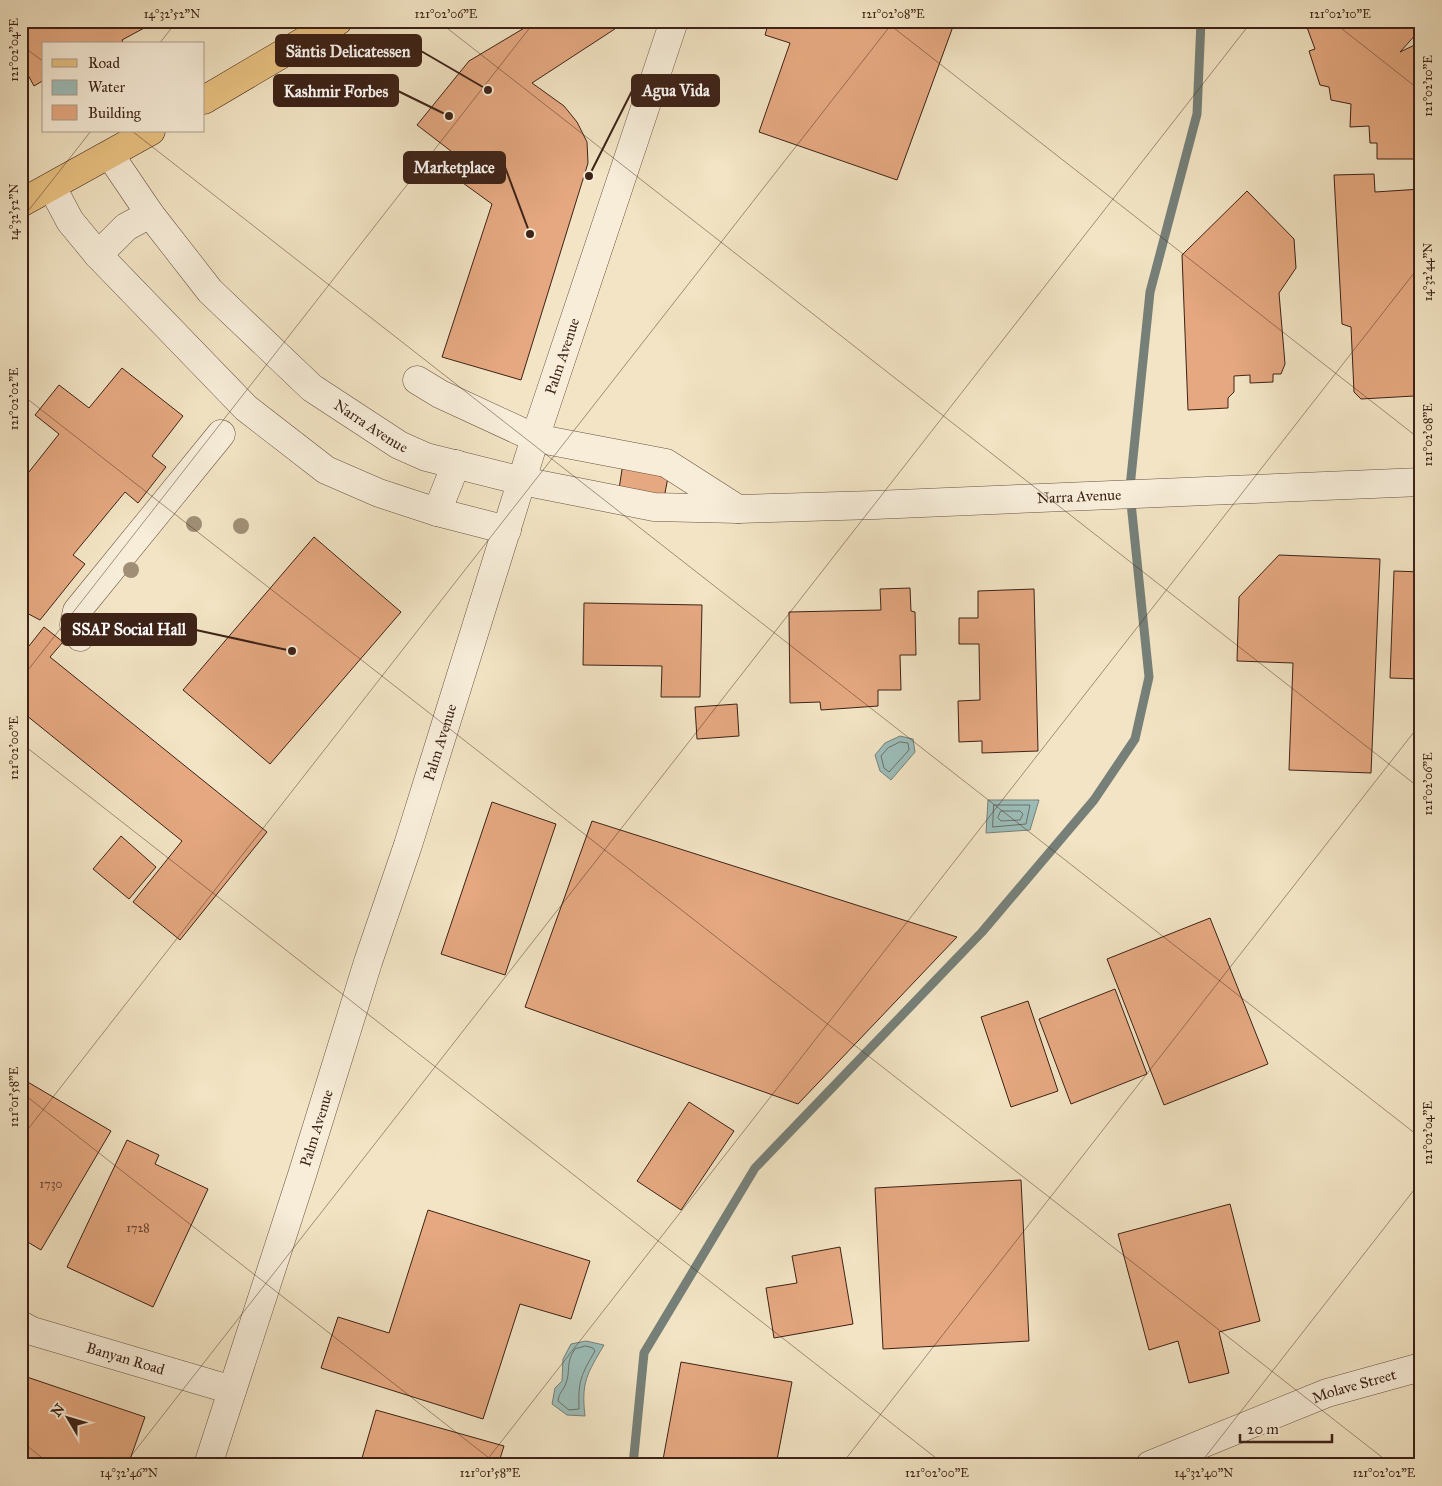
<svg xmlns="http://www.w3.org/2000/svg" width="1442" height="1486" viewBox="0 0 1442 1486" font-family="'IM FELL Great Primer',serif">
<rect width="100%" height="100%" fill="#f2e4c4"/>
<filter id="stains"><feTurbulence type="fractalNoise" baseFrequency=".004" numOctaves="4"/><feColorMatrix values="0 0 0 0 .2 0 0 0 0 .09 0 0 0 0 .02 0 0 0 .5 -.17"/></filter>
<radialGradient id="worn" r=".72"><stop offset=".6" stop-color="#630" stop-opacity="0"/><stop offset="1" stop-color="#630" stop-opacity=".3"/></radialGradient>
<path fill="#9cbeba" stroke="#768079" d="M 900,736 L 913,739 L 915,752 L 891,780 L 880,771 L 875,755 L 885,743 Z
M 988,800 L 1039,800 L 1030,830 L 986,833 Z
M 586,1341 L 604,1345 C 587,1374 581,1382 585,1416 L 567,1415 L 552,1404 L 555,1388 L 562,1381 L 563,1359 L 571,1344 Z"/>
<g fill="none" stroke-linecap="round" stroke-linejoin="round">
<path stroke="#6c7068" stroke-width="1" d="M 900,742 L 908,743 L 909,750 L 889,772 L 884,768 L 881,756 L 888,748 Z
M 994,805 L 1030,805 L 1026,824 L 993,827 Z
M 1001,811 L 1020,811 L 1023,814 L 1020,820 L 1001,821 L 998,818 Z
M 586,1346 L 593,1348 L 595,1351 C 581,1375 578,1381 579,1409 L 569,1410 L 558,1401 C 559,1392 564,1390 566,1383 C 571,1370 565,1363 575,1349 Z"/>
<path stroke="#768079" stroke-width="9" d="M 1130,487 L 1150,292 L 1197,114 L 1201,21
M 633,1465 L 644,1353 L 755,1168 L 982,932 L 1094,800 L 1135,739 L 1149,677 L 1131,503"/>
</g>
<path fill="#e5a880" stroke="#3d2217" d="M 21,21 L 157,21 L 122,40 L 124,44 L 44,44 L 44,80 L 34,86 L 21,62 Z
M 536,21 L 627,21 L 532,83 L 564,106 L 577,122 L 587,142 L 588,163 L 521,380 L 442,357 L 492,204 L 463,183 L 473,168 L 417,125 L 469,61 Z
M 769,21 L 955,21 L 897,180 L 759,132 L 790,43 L 765,35 Z
M 1308,21 L 1412,21 L 1418,32 L 1400,52 L 1421,42 L 1421,73 L 1417,75 L 1417,78 L 1421,78 L 1421,159 L 1377,159 L 1377,143 L 1370,143 L 1369,126 L 1350,127 L 1351,104 L 1331,100 L 1329,87 L 1320,85 L 1309,51 L 1315,49 L 1305,22 Z
M 1374,174 L 1375,192 L 1421,189 L 1421,387 L 1414,388 L 1414,396 L 1361,399 L 1354,392 L 1351,327 L 1342,324 L 1334,175 Z
M 1247,191 L 1294,239 L 1296,268 L 1279,293 L 1285,364 L 1281,374 L 1273,374 L 1273,382 L 1250,383 L 1250,375 L 1234,376 L 1234,392 L 1228,398 L 1228,408 L 1188,410 L 1182,255 Z
M 122,368 L 183,416 L 152,456 L 166,467 L 138,503 L 125,492 L 73,555 L 85,564 L 40,620 L 21,610 L 21,482 L 59,434 L 35,415 L 59,385 L 89,408 Z
M 623,463 L 669,472 L 664,498 L 619,489 Z
M 314,537 L 401,612 L 270,764 L 183,690 Z
M 1279,555 L 1380,559 L 1371,773 L 1289,770 L 1293,663 L 1237,661 L 1239,597 Z
M 1394,571 L 1421,572 L 1421,679 L 1390,678 Z
M 910,588 L 911,611 L 915,612 L 916,655 L 900,655 L 901,690 L 878,690 L 878,706 L 821,710 L 820,702 L 790,703 L 789,612 L 881,610 L 880,589 Z
M 1034,589 L 1038,751 L 982,753 L 982,741 L 959,742 L 958,701 L 980,700 L 979,644 L 959,644 L 959,618 L 978,618 L 978,591 Z
M 584,603 L 702,605 L 700,697 L 661,697 L 662,666 L 583,665 Z
M 44,627 L 63,642 L 50,657 L 267,832 L 180,940 L 133,902 L 182,841 L 21,711 L 21,639 L 29,646 Z
M 737,704 L 739,736 L 697,739 L 695,707 Z
M 492,802 L 556,824 L 505,975 L 441,954 Z
M 592,821 L 957,937 L 798,1104 L 525,1007 Z
M 121,836 L 156,867 L 129,899 L 93,869 Z
M 1210,918 L 1268,1064 L 1164,1105 L 1107,959 Z
M 1115,989 L 1147,1074 L 1071,1104 L 1039,1019 Z
M 1028,1001 L 1058,1091 L 1011,1107 L 981,1017 Z
M 26,1081 L 111,1131 L 41,1250 L 21,1238 L 21,1088 Z
M 689,1102 L 734,1131 L 681,1210 L 637,1181 Z
M 127,1140 L 159,1155 L 155,1164 L 208,1189 L 153,1307 L 67,1267 Z
M 1021,1180 L 1029,1341 L 883,1349 L 875,1188 Z
M 1230,1204 L 1260,1321 L 1219,1332 L 1229,1373 L 1189,1383 L 1178,1341 L 1149,1350 L 1118,1234 Z
M 428,1210 L 590,1261 L 571,1319 L 520,1304 L 483,1419 L 321,1368 L 338,1317 L 389,1333 Z
M 840,1247 L 853,1324 L 774,1338 L 766,1288 L 797,1283 L 792,1256 Z
M 681,1362 L 792,1382 L 776,1465 L 662,1465 Z
M 21,1375 L 145,1417 L 128,1465 L 21,1465 Z
M 376,1410 L 504,1446 L 498,1465 L 360,1465 Z"/>
<g fill="none" stroke-linecap="round" stroke-linejoin="round">
<g stroke="#6a5242" stroke-width="29">
<g id="minor">
<path id="s1" d="M 110,155 L 150,214 L 210,291 L 312,388 L 399,445 L 426,457 L 522,481 L 654,507 L 738,509 L 875,505 L 1421,482"/>
<path d="M 52,187 L 70,221 L 98,255"/>
<path d="M 150,214 L 126,227 L 98,255 L 246,408 L 326,470 L 379,493 L 437,512 L 507,530"/>
<path d="M 417,380 L 440,394 L 535,438 L 666,463 L 738,509"/>
<path d="M 437,512 L 456,464"/>
<path d="M 80,637 L 74,625 L 77,611 L 221,434"/>
<path id="s2" d="M 21,1325 L 32,1331 L 232,1390"/>
<path id="s3" d="M 208,1465 L 302,1175 L 368,962 L 408,845 L 535,438 L 674,21"/>
<path id="s4" d="M 1150,1465 L 1327,1393 L 1421,1367"/>
</g>
</g>
<g stroke="#3d2217" stroke-width="29">
<path id="major" d="M 204,100 L 338,21
M 21,203 L 151,131"/>
</g>
<use href="#minor" stroke="#f7edd9" stroke-width="28"/>
<use href="#major" stroke="#e9c282" stroke-width="28"/>
</g>
<g fill="#a08f76">
<circle cx="194" cy="524" r="8"/>
<circle cx="241" cy="526" r="8"/>
<circle cx="131" cy="570" r="8"/>
</g>
<path fill="none" stroke="#3d2217" stroke-width="1" stroke-opacity="0.45" d="M 438,21 L 1421,789M 885,21 L 1421,440M 1332,21 L 1421,91M 159,44 L 177,21M 21,45 L 44,62M 132,131 L 1421,1138M 21,220 L 91,131M 21,394 L 1392,1465M 21,679 L 535,21M 21,743 L 945,1465M 21,1092 L 498,1465M 21,1138 L 894,21M 21,1441 L 51,1465M 124,1465 L 1252,21M 483,1465 L 1421,264M 841,1465 L 1421,723M 1199,1465 L 1421,1181"/>
<g text-anchor="middle" stroke-width="5" stroke-linejoin="round" paint-order="stroke">
<g font-size="12" fill="#674431">
<text x="51" y="1188">1730</text>
<text x="138" y="1232">1728</text>
</g>
<g font-size="15" fill="#3d2217" stroke="#f7edd9">
<text dy="5" stroke="none"><textPath href="#s3" startOffset="1164">Palm Avenue</textPath></text>
<text dy="5" stroke="none"><textPath href="#s1" startOffset="380">Narra Avenue</textPath></text>
<text dy="5" stroke="none"><textPath href="#s1" startOffset="1102">Narra Avenue</textPath></text>
<text dy="5" stroke="none"><textPath href="#s3" startOffset="759">Palm Avenue</textPath></text>
<text dy="5" stroke="none"><textPath href="#s3" startOffset="354">Palm Avenue</textPath></text>
<text dy="5" stroke="none"><textPath href="#s2" startOffset="110">Banyan Road</textPath></text>
<text dy="5" stroke="none"><textPath href="#s4" startOffset="219">Molave Street</textPath></text>
</g>
</g>
<path fill="none" stroke="#3d2217" stroke-width="2" d="M488 90L421 51M589 176L632 91M449 116L398 91M530 234L505 167M292 651L196 630"/>
<g fill="#3d2217" stroke="#f7edd9" stroke-width="2">
<circle cx="488" cy="90" r="5"/>
<circle cx="589" cy="176" r="5"/>
<circle cx="449" cy="116" r="5"/>
<circle cx="530" cy="234" r="5"/>
<circle cx="292" cy="651" r="5"/>
</g>
<g fill="#3d2217" stroke="#3d2217" stroke-width="2">
<rect x="276" y="35" width="145" height="31" rx="5"/>
<rect x="632" y="75" width="87" height="31" rx="5"/>
<rect x="274" y="75" width="124" height="31" rx="5"/>
<rect x="404" y="152" width="101" height="31" rx="5"/>
<rect x="62" y="614" width="134" height="31" rx="5"/>
</g>
<g font-size="16" text-anchor="middle" font-weight="bold" fill="#fff">
<text x="348" y="57">Säntis Delicatessen</text>
<text x="676" y="96">Agua Vida</text>
<text x="336" y="97">Kashmir Forbes</text>
<text x="454" y="173">Marketplace</text>
<text x="129" y="635">SSAP Social Hall</text>
</g>
<rect width="1442" height="1486" fill="none" stroke="#f2e4c4" stroke-width="55"/>
<rect x="42" y="42" width="162" height="90" fill="#f7edd9" stroke="#ad9c8b"/>
<rect x="52" y="59" width="25" height="8" fill="#e9c282" stroke="#ad9c8b"/>
<text x="88" y="68" font-size="15" fill="#3d2217">Road</text>
<rect x="52" y="80" width="25" height="15" fill="#9cbeba" stroke="#ad9c8b"/>
<text x="88" y="92" font-size="15" fill="#3d2217">Water</text>
<rect x="52" y="105" width="25" height="15" fill="#e5a880" stroke="#ad9c8b"/>
<text x="88" y="118" font-size="15" fill="#3d2217">Building</text>
<g transform="translate(68 1418) rotate(308)" stroke="#f7edd9" stroke-width="4" paint-order="stroke">
<path d="M0-4L9 19L0 12L-9 19Z" fill="#3d2217"/>
<text y="-8" font-size="14" font-weight="bold" text-anchor="middle" fill="#3d2217">N</text>
</g>
<path d="M1240 1434v8h92v-8" fill="none" stroke="#3d2217" stroke-width="2.5"/>
<text x="1247" y="1434" font-size="15" fill="#3d2217" stroke="#f7edd9" stroke-width="4" paint-order="stroke">20 m</text>
<rect x="28" y="28" width="1386" height="1430" fill="none" stroke="#3d2217" stroke-width="2"/>
<g font-size="12" text-anchor="middle" fill="#3d2217">
<text x="172" y="18">14°32'52"N</text>
<text x="446" y="18">121°02'06"E</text>
<text x="893" y="18">121°02'08"E</text>
<text x="1340" y="18">121°02'10"E</text>
<text transform="translate(14 50) rotate(-90)" y="4">121°02'04"E</text>
<text transform="translate(1428 86) rotate(-90)" y="4">121°02'10"E</text>
<text transform="translate(14 212) rotate(-90)" y="4">14°32'52"N</text>
<text transform="translate(1428 272) rotate(-90)" y="4">14°32'44"N</text>
<text transform="translate(14 399) rotate(-90)" y="4">121°02'02"E</text>
<text transform="translate(1428 435) rotate(-90)" y="4">121°02'08"E</text>
<text transform="translate(14 748) rotate(-90)" y="4">121°02'00"E</text>
<text transform="translate(1428 784) rotate(-90)" y="4">121°02'06"E</text>
<text transform="translate(14 1097) rotate(-90)" y="4">121°01'58"E</text>
<text transform="translate(1428 1133) rotate(-90)" y="4">121°02'04"E</text>
<text x="129" y="1477">14°32'46"N</text>
<text x="490" y="1477">121°01'58"E</text>
<text x="937" y="1477">121°02'00"E</text>
<text x="1204" y="1477">14°32'40"N</text>
<text x="1384" y="1477">121°02'02"E</text>
</g>
<rect width="100%" height="100%" filter="url(#stains)"/>
<rect width="100%" height="100%" fill="url(#worn)"/>
</svg>
